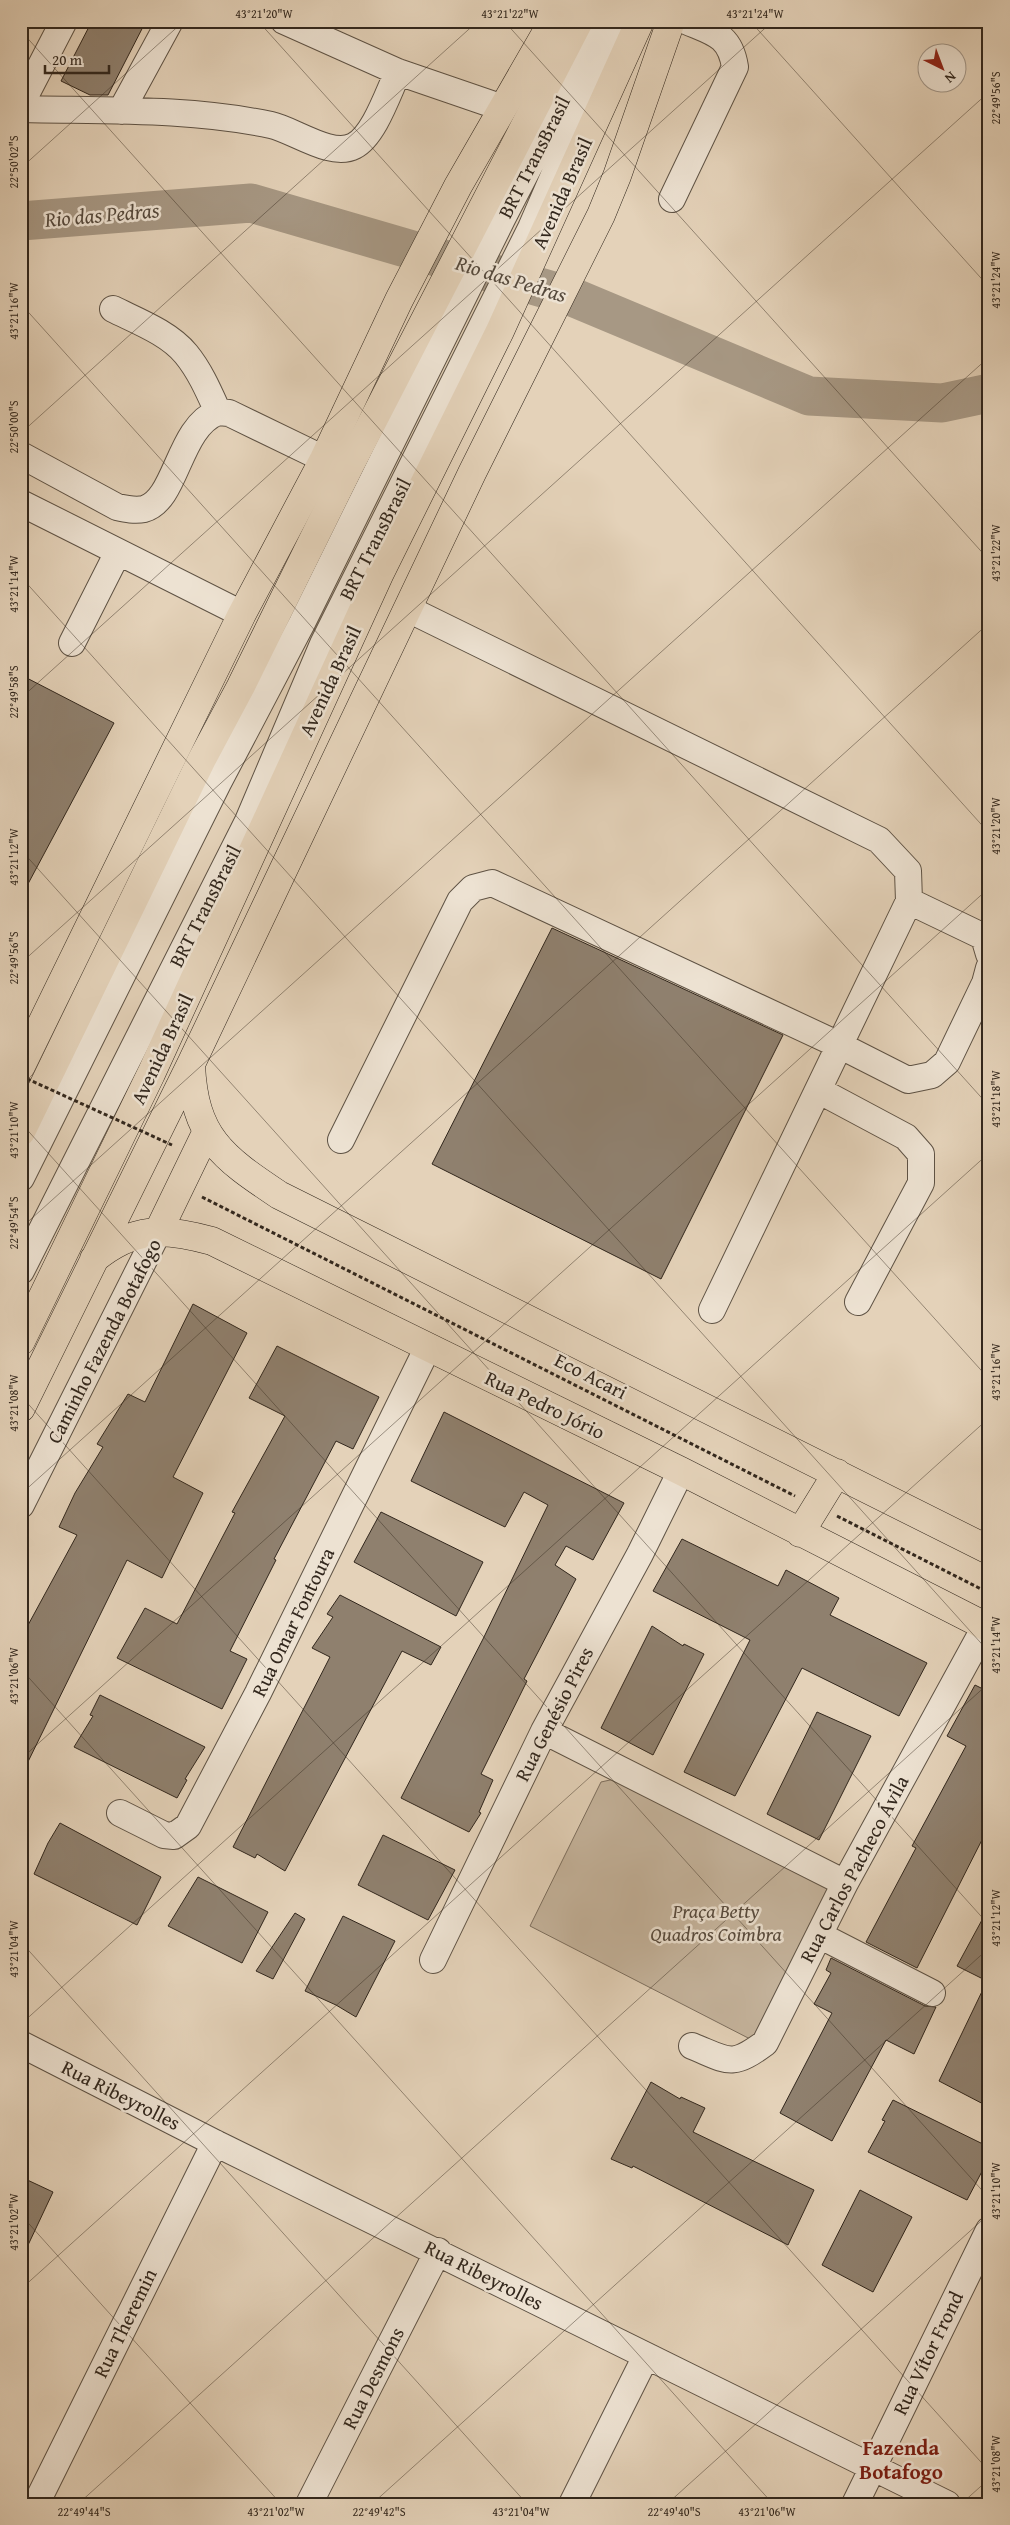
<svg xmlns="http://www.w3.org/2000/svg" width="1010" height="2525" viewBox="0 0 1010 2525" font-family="'Gentium Book Plus',serif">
<rect width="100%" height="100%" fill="#e4d2b9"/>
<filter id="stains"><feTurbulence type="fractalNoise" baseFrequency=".004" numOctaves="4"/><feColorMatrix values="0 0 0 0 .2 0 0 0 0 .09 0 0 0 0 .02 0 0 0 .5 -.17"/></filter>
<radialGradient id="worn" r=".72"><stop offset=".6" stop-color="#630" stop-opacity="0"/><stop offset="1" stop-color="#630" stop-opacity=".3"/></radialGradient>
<path fill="#c6b59e" stroke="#7c6e5e" d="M 619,1778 L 832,1882 L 754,2041 L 530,1926 L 601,1782 Z"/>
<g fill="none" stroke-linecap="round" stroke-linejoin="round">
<path stroke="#a79884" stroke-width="39" d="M 21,221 L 251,203 L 570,296 L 809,396 L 942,403 L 989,393"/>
</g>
<path fill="#8f806e" stroke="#32271d" d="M 92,21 L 146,21 L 108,95 L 90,95 L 61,81 Z
M 21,675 L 114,723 L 21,897 Z
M 552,928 L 783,1035 L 661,1279 L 432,1164 Z
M 193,1304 L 247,1333 L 173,1477 L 203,1493 L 162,1578 L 127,1560 L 21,1776 L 21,1638 L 77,1535 L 59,1527 L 75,1493 L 103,1447 L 97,1444 L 128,1394 L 145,1402 Z
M 277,1346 L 379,1397 L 353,1449 L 336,1441 L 274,1559 L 276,1560 L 230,1651 L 247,1659 L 222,1709 L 117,1658 L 145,1608 L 177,1624 L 235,1513 L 232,1512 L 285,1416 L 249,1398 Z
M 444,1412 L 624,1503 L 593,1560 L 566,1546 L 555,1565 L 576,1579 L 524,1679 L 527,1681 L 481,1774 L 493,1780 L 479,1812 L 481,1813 L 469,1832 L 401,1798 L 483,1639 L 548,1505 L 524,1492 L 505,1527 L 411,1481 Z
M 381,1512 L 483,1562 L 456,1616 L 354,1562 Z
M 682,1539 L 778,1586 L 786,1570 L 839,1598 L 830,1615 L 927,1663 L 899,1716 L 802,1668 L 735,1796 L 684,1772 L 750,1640 L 653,1591 Z
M 340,1595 L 441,1647 L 431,1665 L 402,1651 L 285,1871 L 257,1854 L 255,1858 L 233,1847 L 330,1657 L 312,1648 L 333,1617 L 327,1614 Z
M 652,1626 L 683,1646 L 684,1644 L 704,1654 L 653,1755 L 601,1728 Z
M 975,1685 L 989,1692 L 989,1826 L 917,1968 L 866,1942 L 916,1848 L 912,1846 L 966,1746 L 947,1736 Z
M 100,1695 L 205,1747 L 185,1779 L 187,1780 L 177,1798 L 74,1747 L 93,1716 L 90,1715 Z
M 817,1712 L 871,1736 L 819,1840 L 767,1814 Z
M 60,1823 L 161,1877 L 137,1925 L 34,1874 L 48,1843 Z
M 383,1835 L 455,1870 L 428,1920 L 358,1885 Z
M 198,1877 L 268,1912 L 242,1963 L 168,1926 Z
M 989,1907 L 989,2107 L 939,2081 L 987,1981 L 957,1966 Z
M 295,1913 L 305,1919 L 273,1979 L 256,1971 Z
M 343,1916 L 395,1941 L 356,2017 L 336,2005 L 305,1991 Z
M 831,1958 L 925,2006 L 936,2007 L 914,2054 L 886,2040 L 832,2141 L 780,2113 L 832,2013 L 814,2004 L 831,1973 L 826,1970 Z
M 651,2082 L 680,2099 L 681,2097 L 705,2108 L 693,2132 L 814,2190 L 788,2245 L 633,2166 L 632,2168 L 611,2159 Z
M 893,2100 L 989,2147 L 989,2158 L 967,2200 L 868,2152 L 885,2121 L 882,2120 Z
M 21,2177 L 53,2192 L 21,2260 Z
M 860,2190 L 912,2217 L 873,2292 L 822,2265 Z"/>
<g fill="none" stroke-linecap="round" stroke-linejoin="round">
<g stroke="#5e5244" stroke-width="28">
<path id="minor" d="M 284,21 L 398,72 L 503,108
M 21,104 L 64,21
M 21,109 C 105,111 189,108 271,125 C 294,130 331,158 354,146 C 374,136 388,93 398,72
M 121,111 L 170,21
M 672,199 L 735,67 C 730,35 714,33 686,21
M 113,309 C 137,321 169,333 186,354 C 200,371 209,392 218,412
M 21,455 L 117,507 C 126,509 135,511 144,509 C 177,500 178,427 218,412 L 229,413 L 324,459
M 21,503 L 242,614
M 408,609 L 879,840 L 908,871 L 909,901 L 712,1310
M 72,643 L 118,552
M 909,901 L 984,937 L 989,954
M 818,1090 L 906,1137 L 921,1154 L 921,1183 L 858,1302
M 341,1140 L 460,901 L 473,888 L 492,883 L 839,1045 L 908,1080 L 932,1075 L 947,1062 L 985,983 L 989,968
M 21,1178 L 218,783 L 302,623 L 502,219 L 597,35
M 21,1271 L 248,821 L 323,644 L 531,228 L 621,21
M 21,1505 L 159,1230
M 544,1731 L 845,1883
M 120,1813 L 164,1835 L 174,1836 L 188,1826 L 258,1693 L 428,1347
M 819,1935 L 932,1993
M 433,1960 L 544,1731 L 640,1554 L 681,1471
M 21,2044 L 215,2143 L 947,2504
M 692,2046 C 729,2061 731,2068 765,2043 L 845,1883 L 985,1627
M 36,2504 L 215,2143
M 309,2504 L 438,2251
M 572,2504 L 646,2356
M 855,2504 L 989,2230"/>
</g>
<g stroke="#32271d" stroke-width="29">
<path id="major" d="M 191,1064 C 194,1137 222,1157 279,1195 L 989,1550
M 21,1066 L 242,614 L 324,459 L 399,300 L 458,186 L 553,21
M 159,1230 L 206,1133
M 94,1259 C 134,1226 164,1228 212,1241 L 681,1471 L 989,1628
M 21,1408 L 191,1064 L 472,473 L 601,215 L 617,176 L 671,21
M 800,1533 L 837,1473"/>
</g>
<g stroke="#32271d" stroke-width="29">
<path id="highway" d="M 21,1132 L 202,759 L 241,686 L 350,465 L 579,21
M 21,1341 L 151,1074 L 380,573 L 500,331 L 640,21"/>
</g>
<path stroke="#32271d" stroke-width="3" stroke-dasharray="4 2.5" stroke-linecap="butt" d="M 202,1197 L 795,1496
M 837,1516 L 989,1593"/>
<use href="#minor" stroke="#ede2d2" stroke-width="26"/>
<use href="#major" stroke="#e4d2b9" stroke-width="28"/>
<use href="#highway" stroke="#e4d2b9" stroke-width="28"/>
<path stroke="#32271d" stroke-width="3" stroke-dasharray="4 2.5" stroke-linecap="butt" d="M 21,1076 L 172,1145"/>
</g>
<path fill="none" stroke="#32271d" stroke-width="1" stroke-opacity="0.45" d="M 258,21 L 989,833M 504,21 L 989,560M 750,21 L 989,287M 21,31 L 989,1106M 21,168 L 184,21M 21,304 L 989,1379M 21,433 L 478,21M 21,577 L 989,1652M 21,698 L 773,21M 21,850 L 989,1925M 21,963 L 989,92M 21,1123 L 989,2198M 21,1228 L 989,357M 21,1396 L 989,2471M 21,1494 L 989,623M 21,1669 L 773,2504M 21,1759 L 989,888M 21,1942 L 527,2504M 21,2024 L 989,1153M 21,2215 L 281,2504M 21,2289 L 989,1418M 21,2488 L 35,2504M 78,2504 L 989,1683M 372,2504 L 989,1948M 667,2504 L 989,2214M 961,2504 L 989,2479"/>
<g text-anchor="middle" stroke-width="5" stroke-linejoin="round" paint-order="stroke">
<g font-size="20" fill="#32271d" stroke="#ede2d2">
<text transform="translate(534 157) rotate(-63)" y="7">BRT TransBrasil</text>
<text transform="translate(562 193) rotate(-66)" y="7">Avenida Brasil</text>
<text transform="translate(375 539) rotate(-63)" y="7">BRT TransBrasil</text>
<text transform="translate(330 681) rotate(-65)" y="7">Avenida Brasil</text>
<text transform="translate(205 906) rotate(-63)" y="7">BRT TransBrasil</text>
<text transform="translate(162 1049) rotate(-65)" y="7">Avenida Brasil</text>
<text transform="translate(104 1341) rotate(-63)" y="7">Caminho Fazenda Botafogo</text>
<text transform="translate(591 1376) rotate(27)" y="7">Eco Acari</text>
<text transform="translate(545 1405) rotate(26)" y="7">Rua Pedro Jório</text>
<text transform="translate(293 1622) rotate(-64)" y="7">Rua Omar Fontoura</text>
<text transform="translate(554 1714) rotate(-63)" y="7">Rua Genésio Pires</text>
<text transform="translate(854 1869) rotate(-62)" y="7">Rua Carlos Pacheco Ávila</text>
<text transform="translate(121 2095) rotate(27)" y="7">Rua Ribeyrolles</text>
<text transform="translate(484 2275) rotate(27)" y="7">Rua Ribeyrolles</text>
<text transform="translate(125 2323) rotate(-64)" y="7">Rua Theremin</text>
<text transform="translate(928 2353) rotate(-64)" y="7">Rua Vítor Frond</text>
<text transform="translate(373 2378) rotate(-63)" y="7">Rua Desmons</text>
</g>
<g font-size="20" font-style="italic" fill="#574a3d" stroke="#ede2d2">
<text x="716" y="1918">Praça Betty<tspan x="716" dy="23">Quadros Coimbra</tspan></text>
</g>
<g font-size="21" font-style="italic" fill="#55493c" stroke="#ede2d2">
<text transform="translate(102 215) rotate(-5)" y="7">Rio das Pedras</text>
<text transform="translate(511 279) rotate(17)" y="7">Rio das Pedras</text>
</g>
<g font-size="21" font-weight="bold" fill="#7a1f14" stroke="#ede2d2">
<text x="901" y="2455">Fazenda<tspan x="901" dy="24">Botafogo</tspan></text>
</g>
</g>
<rect width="1010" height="2525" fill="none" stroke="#e4d2b9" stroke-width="55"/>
<g transform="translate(942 68) rotate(138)"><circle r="24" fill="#ede2d2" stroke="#a2978a"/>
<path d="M0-4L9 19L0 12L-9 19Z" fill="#8f2418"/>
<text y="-8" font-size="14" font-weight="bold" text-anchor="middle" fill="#32271d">N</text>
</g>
<path d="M45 65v8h64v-8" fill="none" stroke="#32271d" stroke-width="2.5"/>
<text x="52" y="65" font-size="15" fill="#32271d" stroke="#ede2d2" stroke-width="4" paint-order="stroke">20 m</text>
<rect x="28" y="28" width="954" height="2470" fill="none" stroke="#32271d" stroke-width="2"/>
<g font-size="12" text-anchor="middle" fill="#32271d">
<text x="264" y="18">43°21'20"W</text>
<text x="510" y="18">43°21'22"W</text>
<text x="755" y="18">43°21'24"W</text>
<text transform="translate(996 98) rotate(-90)" y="4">22°49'56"S</text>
<text transform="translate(14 162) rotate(-90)" y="4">22°50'02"S</text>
<text transform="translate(996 280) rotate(-90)" y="4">43°21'24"W</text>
<text transform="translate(14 311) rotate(-90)" y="4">43°21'16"W</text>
<text transform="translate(14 427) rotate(-90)" y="4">22°50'00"S</text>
<text transform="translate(996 553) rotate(-90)" y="4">43°21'22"W</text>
<text transform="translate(14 584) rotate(-90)" y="4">43°21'14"W</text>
<text transform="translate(14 692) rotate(-90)" y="4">22°49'58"S</text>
<text transform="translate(996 826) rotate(-90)" y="4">43°21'20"W</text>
<text transform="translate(14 857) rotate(-90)" y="4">43°21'12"W</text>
<text transform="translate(14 958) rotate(-90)" y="4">22°49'56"S</text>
<text transform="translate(996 1099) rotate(-90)" y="4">43°21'18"W</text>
<text transform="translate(14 1130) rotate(-90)" y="4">43°21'10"W</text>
<text transform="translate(14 1223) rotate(-90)" y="4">22°49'54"S</text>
<text transform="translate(996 1372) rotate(-90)" y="4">43°21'16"W</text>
<text transform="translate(14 1403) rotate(-90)" y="4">43°21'08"W</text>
<text transform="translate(996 1645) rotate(-90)" y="4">43°21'14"W</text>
<text transform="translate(14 1676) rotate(-90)" y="4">43°21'06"W</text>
<text transform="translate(996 1918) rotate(-90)" y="4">43°21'12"W</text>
<text transform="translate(14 1949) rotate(-90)" y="4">43°21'04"W</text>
<text transform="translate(996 2191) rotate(-90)" y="4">43°21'10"W</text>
<text transform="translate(14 2222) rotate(-90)" y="4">43°21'02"W</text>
<text transform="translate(996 2464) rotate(-90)" y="4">43°21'08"W</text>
<text x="84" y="2516">22°49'44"S</text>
<text x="276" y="2516">43°21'02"W</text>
<text x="379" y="2516">22°49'42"S</text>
<text x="521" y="2516">43°21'04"W</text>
<text x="674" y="2516">22°49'40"S</text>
<text x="767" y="2516">43°21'06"W</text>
</g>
<rect width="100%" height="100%" filter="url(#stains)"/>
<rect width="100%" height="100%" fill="url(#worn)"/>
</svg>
